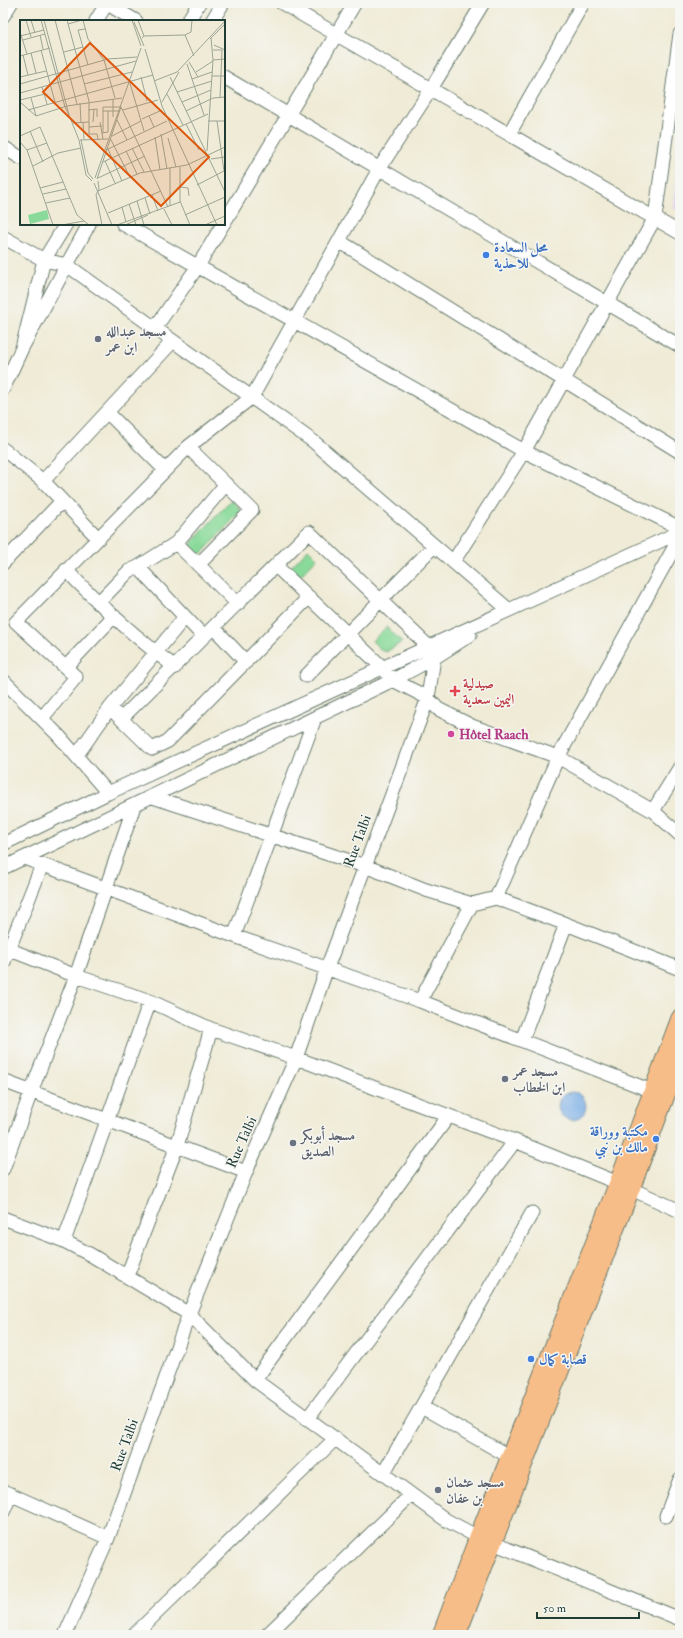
<svg xmlns="http://www.w3.org/2000/svg" width="683" height="1638" viewBox="0 0 683 1638" font-family="'IM FELL Double Pica',Amiri,serif">
<rect width="100%" height="100%" fill="#f6f6f2"/>
<filter id="ink" filterUnits="userSpaceOnUse"><feTurbulence type="fractalNoise" baseFrequency=".025" numOctaves="2"/><feDisplacementMap in="SourceGraphic" scale="8" xChannelSelector="R" yChannelSelector="G"/><feConvolveMatrix kernelMatrix="1 2 1 2 8 2 1 2 1" color-interpolation-filters="sRGB"/></filter>
<filter id="wash" filterUnits="userSpaceOnUse"><feTurbulence type="fractalNoise" baseFrequency=".012" numOctaves="4" result="noise"/><feDisplacementMap in="SourceGraphic" scale="16" xChannelSelector="R" yChannelSelector="G"/><feGaussianBlur stdDeviation="0.9" result="paint"/><feColorMatrix in="noise" values="0 0 0 0 0 0 0 0 0 0 0 0 0 0 0 0 0 1.4 0 .05"/><feComposite in="paint" operator="in"/></filter>
<g filter="url(#wash)">
<rect width="100%" height="100%" fill="#efebd6"/>
<path fill="#e1d4f4" d="M 680,135 L 680,214 L 674,208 Z"/>
<path fill="#89da9a" stroke="#548c67" d="M 233,501 L 241,510 L 239,513 L 203,552 L 199,554 L 191,546 L 192,542 L 229,502 Z
M 308,549 L 317,558 L 300,576 C 296,575 292,572 291,567 Z
M 386,627 L 402,642 L 386,652 L 381,650 L 372,641 Z"/>
<path fill="#79ade6" stroke="#4c758d" d="M558 1106a14 14 0 1 1 28 0a14 14 0 1 1-28 0Z"/>
</g>
<g filter="url(#ink)">
<g fill="none" stroke-linecap="round" stroke-linejoin="round">
<g stroke="#687a6d" stroke-width="15">
<path id="minor" d="M 106,3 L 136,21
M 282,3 L 680,233
M 3,16 L 11,3
M 96,21 L 107,3
M 188,21 L 199,3
M 212,21 L 223,3
M 224,77 L 680,346
M 509,134 L 583,3
M 3,147 L 21,158
M 224,223 L 355,3
M 66,224 L 44,260 L 22,348 L 89,224
M 123,224 L 524,451 L 680,528
M 3,237 L 44,260 L 67,265 L 314,442 L 509,610
M 339,241 L 680,452
M 155,328 L 198,266 L 223,224
M 3,389 L 22,348
M 107,412 L 165,470
M 188,447 L 252,510 L 198,565
M 3,449 L 43,481 L 98,538
M 43,481 L 173,341
M 176,543 L 238,604
M 453,562 L 524,451 L 655,218 L 680,34
M 3,563 L 62,501
M 276,566 L 383,668 L 393,680 L 428,698 L 438,709 L 472,726 L 558,757 L 653,811 L 680,835
M 138,567 L 176,543 L 226,484
M 66,570 C 100,605 136,638 175,667
M 98,603 L 129,571 L 138,567 L 204,637
M 214,628 L 246,662
M 66,667 L 114,616
M 306,676 L 434,546
M 3,680 L 59,736 L 108,793
M 110,708 L 152,749 L 168,741 L 309,597
M 42,718 L 76,677 L 16,622 L 188,447 L 252,397 L 379,169 L 431,89 L 483,3
M 77,755 L 110,708 L 185,617
M 153,797 L 365,866 L 426,890 L 472,904
M 653,811 L 680,767
M 3,844 L 108,793 L 680,532
M 24,858 L 234,936 L 420,1001 L 652,1091
M 3,868 L 393,680 L 434,658 L 470,635
M 496,898 L 558,757 L 680,537
M 234,936 L 315,718
M 3,947 L 76,976 L 150,1001 L 211,1029 L 296,1058 L 515,1141 L 618,1183 L 680,1211
M 3,964 L 42,865
M 420,1001 L 472,904 L 496,898 L 566,924 L 680,969
M 522,1040 L 566,924
M 3,1081 L 246,1172
M 3,1169 L 31,1092 L 76,976 L 134,806
M 3,1218 L 64,1241 L 91,1255 L 189,1314 L 255,1380 L 446,1520 L 478,1537 L 680,1619
M 64,1241 L 150,1001
M 127,1276 L 177,1146 L 211,1029
M 255,1380 L 448,1117
M 422,1407 L 510,1457
M 307,1419 L 515,1141
M 383,1474 L 532,1213
M 3,1491 L 108,1538
M 3,1512 L 11,1494
M 666,1516 L 680,1479
M 65,1635 L 108,1538 L 189,1314 L 246,1172 L 296,1058 L 327,968 L 428,698 L 434,658 L 429,647 L 309,532 L 121,719
M 134,1635 L 335,1439
M 267,1635 L 411,1495"/>
</g>
<g stroke="#687a6d" stroke-width="19">
<path id="major" d="M 441,1635 L 478,1537 L 618,1183 L 680,1018
M 457,1635 L 631,1189 L 680,1058"/>
</g>
<use href="#minor" stroke="#fff" stroke-width="13"/>
<use href="#major" stroke="#f7bd88" stroke-width="17"/>
</g>
</g>
<g fill="#3f7fe0" stroke="#f6f6f2" stroke-width="1.5">
<circle cx="486" cy="255" r="4"/>
<circle cx="656" cy="1139" r="4"/>
<circle cx="531" cy="1359" r="4"/>
</g>
<g fill="#6b7280" stroke="#f6f6f2" stroke-width="1.5">
<circle cx="98" cy="339" r="4"/>
<circle cx="505" cy="1079" r="4"/>
<circle cx="293" cy="1143" r="4"/>
<circle cx="438" cy="1490" r="4"/>
</g>
<path fill="#e0444e" stroke="#f6f6f2" stroke-width="1.5" d="M453 685h4v4h4v4h-4v4h-4v-4h-4v-4h4z"/>
<circle fill="#d1479c" stroke="#f6f6f2" stroke-width="1.5" cx="451" cy="734" r="4"/>
<g text-anchor="middle" stroke-width="3" stroke-linejoin="round" paint-order="stroke">
<g font-size="14" font-weight="bold" fill="#366cbe" stroke="#f6f6f2" text-anchor="start">
<text x="494" y="252">محل السعادة<tspan x="494" dy="16">للاحذية</tspan></text>
<text x="648" y="1136" text-anchor="end">مكتبة ووراقة<tspan x="648" dy="16">مالك بن نبي</tspan></text>
<text x="539" y="1364">قصابة كمال</text>
</g>
<g font-size="14" font-weight="bold" fill="#5b616d" stroke="#f6f6f2" text-anchor="start">
<text x="106" y="336">مسجد عبدالله<tspan x="106" dy="16">ابن عمر</tspan></text>
<text x="513" y="1076">مسجد عمر<tspan x="513" dy="16">ابن الخطاب</tspan></text>
<text x="301" y="1140">مسجد أبوبكر<tspan x="301" dy="16">الصديق</tspan></text>
<text x="446" y="1487">مسجد عثمان<tspan x="446" dy="16">بن عفان</tspan></text>
</g>
<g font-size="14" font-weight="bold" fill="#be3a42" stroke="#f6f6f2" text-anchor="start">
<text x="463" y="688">صيدلية<tspan x="463" dy="16">اليمين سعدية</tspan></text>
</g>
<g font-size="14" font-weight="bold" fill="#b23c85" stroke="#f6f6f2" text-anchor="start">
<text x="459" y="739">Hôtel Raach</text>
</g>
<g font-size="14" fill="#1f3d34" stroke="#f6f6f2">
<text transform="translate(357 841) rotate(-70)" y="5">Rue Talbi</text>
<text transform="translate(241 1142) rotate(-66)" y="5">Rue Talbi</text>
<text transform="translate(124 1445) rotate(-70)" y="5">Rue Talbi</text>
</g>
</g>
<g transform="translate(20 20)">
<rect width="205" height="205" fill="#efebd6"/>
<path d="M 27,190 L 29,199 L 10,204 L 8,195 Z" fill="#89da9a"/>
<path fill="none" stroke="#9ca595" stroke-width="1" d="M 6,0 L 11,17M 11,0 L 15,13M 21,0 L 45,87 L 49,95 L 24,0M 35,0 L 57,84M 47,0 L 69,81 L 69,114 L 77,114 L 78,119M 63,0 L 68,19 L 84,40 L 95,78M 112,0 L 121,26M 118,0 L 124,16M 114,2 L 124,26M 48,4 L 62,0M 65,9 L 58,10 L 68,45M 0,12 L 7,34M 20,15 L 23,29M 165,15 L 174,36M 0,16 L 24,10M 122,18 L 124,16 L 165,15 L 171,12 L 172,0M 190,19 L 205,4M 3,20 L 25,14M 194,25 L 205,30M 125,29 L 142,86 L 197,205M 21,30 L 35,82M 193,30 L 202,30 L 200,78M 44,32 L 63,27M 11,33 L 16,53M 3,35 L 8,55M 0,36 L 30,28M 193,40 L 205,39M 169,42 L 178,57M 167,44 L 184,95M 176,52 L 193,41M 192,56 L 205,56M 0,57 L 26,51M 121,57 L 127,81M 150,57 L 205,172M 172,59 L 192,52M 109,60 L 124,111M 134,61 L 157,52 L 205,1M 0,64 L 88,39 L 117,37M 64,64 L 112,52M 22,67 L 27,84M 157,72 L 192,61M 0,73 L 116,41M 147,74 L 163,105M 11,78 L 16,96M 93,79 L 93,97M 0,80 L 25,74M 0,82 L 16,96 L 47,86 L 102,78M 142,82 L 159,52M 162,82 L 191,70M 60,83 L 61,102M 8,90 L 133,55M 68,90 L 77,89 L 77,97M 103,90 L 138,80M 83,91 L 99,91M 166,91 L 193,78 L 205,77M 49,95 L 59,120 L 66,155 L 72,161M 129,96 L 134,107M 122,99 L 142,90M 97,100 L 107,120M 188,101 L 205,101M 63,102 L 64,119M 73,102 L 74,89M 80,102 L 83,119M 53,103 L 69,102M 166,104 L 179,130M 69,107 L 82,106M 10,111 L 23,142M 82,113 L 88,112 L 88,91M 83,113 L 83,87 L 101,87 L 148,187M 141,114 L 147,149M 0,116 L 20,107 L 57,195 L 69,205M 92,116 L 121,101M 135,117 L 140,150M 90,118 L 110,157M 148,118 L 156,147M 60,120 L 88,119M 61,120 L 68,153 L 73,159M 0,122 L 7,130 L 33,205M 112,128 L 124,152M 88,129 L 102,161M 7,130 L 27,123M 86,130 L 147,101M 106,131 L 117,154M 187,131 L 193,40 L 191,18M 191,139 L 205,137M 85,141 L 95,163M 83,142 L 188,94M 13,146 L 38,133 L 61,128M 160,147 L 160,181 L 170,205M 150,148 L 150,186M 75,158 L 121,28M 78,158 L 125,136M 77,159 L 101,87M 78,161 L 79,169 L 76,175 L 82,205M 74,163 L 92,205M 177,165 L 204,151 L 197,101M 160,167 L 168,168 L 169,176M 20,168 L 43,162M 78,171 L 120,153 L 167,145 L 205,127M 23,174 L 46,169M 132,175 L 138,191M 125,178 L 130,194M 117,181 L 124,205M 26,183 L 50,178M 109,184 L 116,205M 102,187 L 106,202M 144,189 L 152,205M 88,193 L 141,171M 165,195 L 205,177M 42,205 L 64,201M 97,205 L 160,182M 105,205 L 128,195M 185,205 L 205,196"/>
<path fill="#de580e" fill-opacity="0.15" stroke="#de580e" stroke-width="2" d="M 70,23 L 189,137 L 141,186 L 23,72 Z"/>
<rect width="205" height="205" fill="none" stroke="#1f3d34" stroke-width="2"/>
</g>
<rect width="683" height="1638" fill="none" stroke="#f6f6f2" stroke-width="16"/>
<path d="M537 1612v6h102v-6" fill="none" stroke="#1f3d34" stroke-width="2"/>
<text x="543" y="1612" font-size="12" fill="#1f3d34" stroke="#f6f6f2" stroke-width="3" paint-order="stroke">50 m</text>
</svg>
